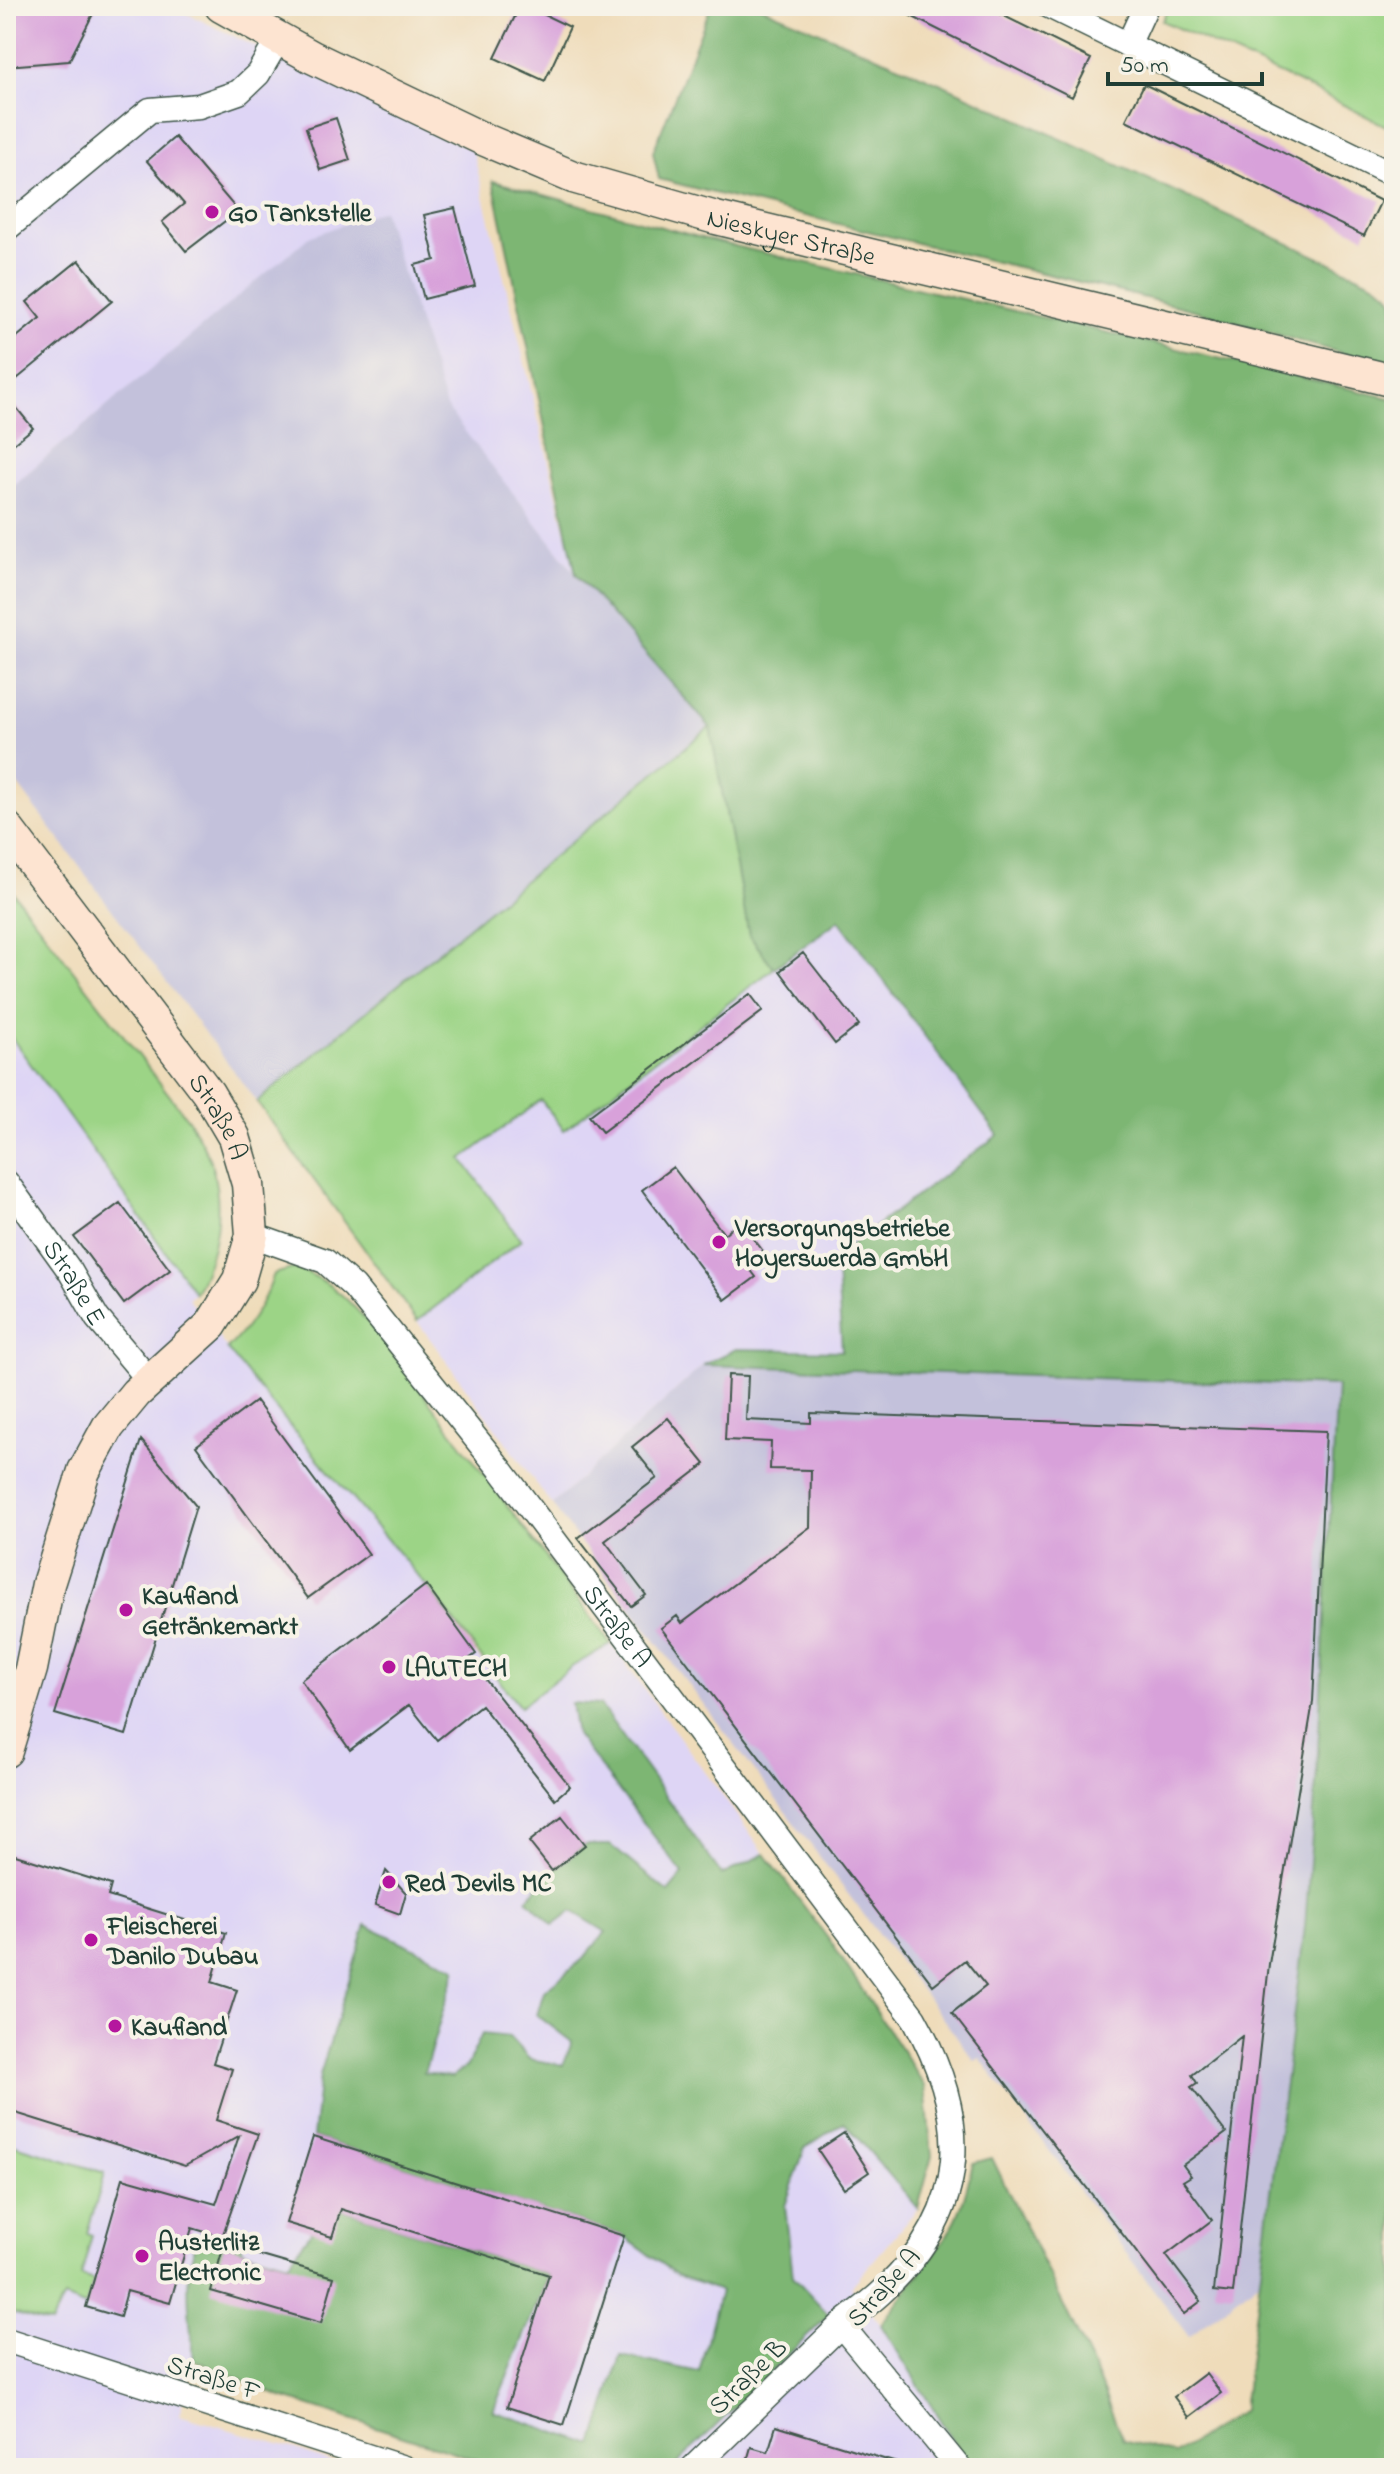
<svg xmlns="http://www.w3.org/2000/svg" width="1400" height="2474" viewBox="0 0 1400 2474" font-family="'Indie Flower',sans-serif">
<rect width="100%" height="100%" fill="#f7f3e8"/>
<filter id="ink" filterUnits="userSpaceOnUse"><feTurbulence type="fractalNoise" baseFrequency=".0125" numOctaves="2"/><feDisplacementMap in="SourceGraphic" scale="16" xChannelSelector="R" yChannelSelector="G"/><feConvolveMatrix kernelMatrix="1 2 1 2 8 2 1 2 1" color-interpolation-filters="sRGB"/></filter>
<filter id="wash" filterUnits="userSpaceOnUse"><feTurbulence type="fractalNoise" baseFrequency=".006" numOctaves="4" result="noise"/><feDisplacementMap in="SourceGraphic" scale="32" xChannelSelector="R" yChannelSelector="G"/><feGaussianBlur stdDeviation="1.8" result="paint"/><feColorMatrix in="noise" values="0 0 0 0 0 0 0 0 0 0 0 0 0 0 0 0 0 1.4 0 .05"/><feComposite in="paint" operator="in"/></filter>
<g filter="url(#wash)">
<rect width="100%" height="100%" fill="#efdcba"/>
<path fill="#ded5f5" d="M 6,6 L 171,6 L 473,151 L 576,574 L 445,407 L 382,211 L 309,238 L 6,491 Z
M 839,919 L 998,1135 L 836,1255 L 843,1351 L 736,1349 L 703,1365 L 552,1505 L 417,1321 L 521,1241 L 461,1159 L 541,1100 L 564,1130 Z
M 6,1030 L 195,1293 L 188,1298 L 231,1354 L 426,1585 L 476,1654 L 519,1707 L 573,1666 L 611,1644 L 765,1854 L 722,1875 L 720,2291 L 699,2373 L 593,2445 L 492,2411 L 327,2330 L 210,2297 L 179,2415 L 282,2445 L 347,2468 L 6,2468 Z
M 844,2122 L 918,2208 L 851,2287 L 881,2325 L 970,2468 L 673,2468 L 828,2315 L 793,2276 L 785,2206 L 805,2148 Z"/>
<path fill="#c3c1db" d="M 383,210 L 446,407 L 576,574 L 710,727 L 257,1102 L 6,769 L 6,491 L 309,237 Z
M 703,1365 L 1337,1385 L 1317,1771 L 1305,1927 L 1261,2279 L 1189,2337 L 980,2058 L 975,2061 L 552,1505 Z"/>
<path fill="#9cd486" stroke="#5e885d" stroke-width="2" d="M 1169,6 L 1394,6 L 1394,130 L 1295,81 L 1162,21 Z
M 710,727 L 749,935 L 774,968 L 564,1130 L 541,1100 L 462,1159 L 521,1240 L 417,1321 L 257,1102 Z
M 6,883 L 190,1122 C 197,1136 208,1151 212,1167 C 224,1210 216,1254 195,1293 L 6,1030 Z
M 295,1268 C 335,1281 357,1309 383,1340 L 611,1644 L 573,1666 L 520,1707 C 486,1666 457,1622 423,1582 C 358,1504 290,1429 227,1349 C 249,1327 264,1303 274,1274 Z
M 6,2142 L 105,2173 L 87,2233 L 92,2235 L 81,2276 L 94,2280 L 86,2307 L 64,2298 L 50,2324 L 6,2311 Z"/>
<path fill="#7db673" stroke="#4e7a54" stroke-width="2" d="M 711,6 L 759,6 L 944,85 L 1372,282 L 1388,292 L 1394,301 L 1394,365 C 1321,351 1250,324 1178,306 C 1005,263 831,224 659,179 L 653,152 Z
M 493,181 L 713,241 L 1394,399 L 1394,2468 L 970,2468 L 881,2325 C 904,2290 934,2260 954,2223 C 964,2205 968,2182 973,2163 L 992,2158 L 1090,2360 L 1123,2440 L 1175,2454 L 1243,2410 L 1305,1927 L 1317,1771 L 1337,1386 L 703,1365 L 736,1349 L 842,1351 L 836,1256 L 998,1135 L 839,920 L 774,968 L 749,935 L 710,727 L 576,574 Z
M 571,1703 L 600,1705 L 722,1875 L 765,1854 L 835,1948 L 925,2086 L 932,2156 L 918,2208 L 844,2122 L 805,2148 L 785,2206 L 793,2276 L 829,2315 L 673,2468 L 503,2468 L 279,2396 L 194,2360 C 190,2316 177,2258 210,2221 L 236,2231 L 242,2250 L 288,2263 L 312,2231 L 341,2209 L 549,2275 L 493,2411 L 593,2445 L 621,2356 L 699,2372 L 720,2291 L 677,2275 L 623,2236 L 313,2137 L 320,2075 L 366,1925 L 456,1968 L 424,2073 L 452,2077 L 467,2066 L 482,2034 L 509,2037 L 529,2059 L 563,2065 L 572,2042 L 537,2015 L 544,1991 L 583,1959 L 606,1932 L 572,1911 L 553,1925 L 527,1899 L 552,1871 L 585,1845 L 610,1845 L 668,1892 L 683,1874 L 576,1735 Z"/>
<g id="blocks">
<path fill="#d8a1da" d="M 6,6 L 97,6 L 69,61 L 6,66 Z
M 520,6 L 526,6 L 570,27 L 545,81 L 495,58 Z
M 891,6 L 984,6 L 1091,59 L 1072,97 Z
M 1144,84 L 1381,201 L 1364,236 L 1126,120 Z
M 336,118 L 350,160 L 320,170 L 306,128 Z
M 175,137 L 238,211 L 186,251 L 162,222 L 184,204 L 147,161 Z
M 455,208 L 475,286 L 424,299 L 415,265 L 435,260 L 424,215 Z
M 79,260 L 112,301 L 6,388 L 6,346 L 40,318 L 27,302 Z
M 6,395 L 33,428 L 6,450 Z
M 803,953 L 859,1025 L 835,1044 L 780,971 Z
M 750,994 L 763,1011 L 602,1132 L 589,1116 Z
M 673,1167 L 724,1234 L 740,1221 L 763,1251 L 746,1264 L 756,1277 L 725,1300 L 642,1190 Z
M 120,1203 L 170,1270 L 124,1304 L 74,1237 Z
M 728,1375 L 748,1376 L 746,1420 L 811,1423 L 811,1413 L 1326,1431 L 1313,1702 L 1269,1964 L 1233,2293 L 1214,2291 L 1242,2036 L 1192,2075 L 1197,2083 L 1191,2087 L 1226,2133 L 1183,2165 L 1191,2176 L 1183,2181 L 1212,2220 L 1166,2255 L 1201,2301 L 1184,2314 L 952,2013 L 986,1986 L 965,1960 L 933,1985 L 661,1628 L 677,1616 L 682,1623 L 810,1527 L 811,1470 L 770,1469 L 771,1442 L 725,1440 Z
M 256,1401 L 369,1554 L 308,1598 L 196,1446 Z
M 668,1418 L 705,1464 L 605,1541 L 646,1595 L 631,1606 L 578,1538 L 657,1478 L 632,1447 Z
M 141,1440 L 196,1506 L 126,1735 L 55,1714 Z
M 426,1585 L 476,1654 L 469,1659 L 570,1786 L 555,1799 L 481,1705 L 437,1740 L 409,1705 L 350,1750 L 301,1680 Z
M 562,1816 L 585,1845 L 552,1871 L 529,1842 Z
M 9,1853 L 111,1885 L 108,1896 L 226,1933 L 212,1982 L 237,1990 L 213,2063 L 232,2069 L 216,2120 L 258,2134 L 222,2237 L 192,2228 L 170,2303 L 127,2291 L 120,2317 L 86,2307 L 123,2178 L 216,2204 L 239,2136 L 185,2166 L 6,2110 L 6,1862 Z
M 386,1871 L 406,1893 L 400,1914 L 375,1905 Z
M 844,2133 L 869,2172 L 844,2189 L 818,2150 Z
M 313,2137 L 624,2236 L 564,2425 L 507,2407 L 549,2275 L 341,2209 L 332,2237 L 286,2223 Z
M 224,2245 L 334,2277 L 321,2323 L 211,2291 Z
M 1206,2373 L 1221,2393 L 1189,2417 L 1174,2397 Z
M 776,2426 L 900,2464 L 899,2468 L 745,2468 L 751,2447 L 768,2452 Z"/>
</g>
</g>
<g filter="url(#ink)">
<use href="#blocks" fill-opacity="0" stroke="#3e5548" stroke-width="2"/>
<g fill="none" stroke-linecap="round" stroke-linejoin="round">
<g stroke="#3e5548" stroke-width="27">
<g id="street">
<path d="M 1049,6 L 1394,175"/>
<path d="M 1128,45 L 1146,6"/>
<path d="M 6,229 L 150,110 L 199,106 L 239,92 L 258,74 L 279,38"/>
<path id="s1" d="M 6,1182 L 70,1271 L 97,1318 L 149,1380"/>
<path id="s2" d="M 252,1235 L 325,1261 L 354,1287 L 502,1471 L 914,2018 C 970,2118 972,2207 884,2290 C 871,2303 855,2313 841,2325 L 959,2468"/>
<path d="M 6,2340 L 404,2468"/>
<path d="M 693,2468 L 841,2325"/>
</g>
</g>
<g stroke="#3e5548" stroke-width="35">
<g id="secondary">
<path id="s3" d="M 221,6 L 312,57 L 483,139 L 573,177 L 716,218 L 1394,381"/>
<path id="s4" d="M 6,827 L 208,1093 L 234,1137 L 248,1184 L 252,1235 L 239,1280 L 211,1325 L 136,1393 L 108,1427 L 84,1471 L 48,1584 L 31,1669 L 6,1751"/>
</g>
</g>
<use href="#street" stroke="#fff" stroke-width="24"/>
<use href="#secondary" stroke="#fde4d1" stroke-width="32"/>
</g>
</g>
<g fill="#b5179e" stroke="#f7f3e8" stroke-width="3">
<circle cx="212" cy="212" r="8"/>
<circle cx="719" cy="1242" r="8"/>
<circle cx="126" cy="1610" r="8"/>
<circle cx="389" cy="1667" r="8"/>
<circle cx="389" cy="1882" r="8"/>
<circle cx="91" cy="1940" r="8"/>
<circle cx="115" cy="2026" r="8"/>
<circle cx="142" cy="2256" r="8"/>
</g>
<g text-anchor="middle" stroke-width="8" stroke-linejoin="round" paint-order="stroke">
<g font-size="26" font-weight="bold" fill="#1f3d34" stroke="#f7f3e8" text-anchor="start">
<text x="228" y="221">Go Tankstelle</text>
<text x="735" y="1236">Versorgungsbetriebe<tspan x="735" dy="30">Hoyerswerda GmbH</tspan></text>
<text x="142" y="1604">Kaufland<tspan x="142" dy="30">Getränkemarkt</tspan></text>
<text x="405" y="1676">LAUTECH</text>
<text x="405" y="1891">Red Devils MC</text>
<text x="107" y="1934">Fleischerei<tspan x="107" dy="30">Danilo Dubau</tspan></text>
<text x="131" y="2035">Kaufland</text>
<text x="158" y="2250">Austerlitz<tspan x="158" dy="30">Electronic</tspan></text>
</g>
<g font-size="26" fill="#1f3d34" stroke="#f7f3e8">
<text dy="9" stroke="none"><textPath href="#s3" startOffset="618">Nieskyer Straße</textPath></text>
<text dy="9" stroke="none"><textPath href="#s4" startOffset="360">Straße A</textPath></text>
<text dy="9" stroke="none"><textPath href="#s1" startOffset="122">Straße E</textPath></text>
<text dy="9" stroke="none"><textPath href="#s2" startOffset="546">Straße A</textPath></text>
<text transform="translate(883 2287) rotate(-48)" y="9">Straße A</text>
<text transform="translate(747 2376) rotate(-44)" y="9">Straße B</text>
<text transform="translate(214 2377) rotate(18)" y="9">Straße F</text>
</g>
</g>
<rect width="1400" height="2474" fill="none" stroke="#f7f3e8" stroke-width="32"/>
<path d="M1108 72v12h154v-12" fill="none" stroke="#1f3d34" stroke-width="4"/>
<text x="1120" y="72" font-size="24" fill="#1f3d34" stroke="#f7f3e8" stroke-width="6" paint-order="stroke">50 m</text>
</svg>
